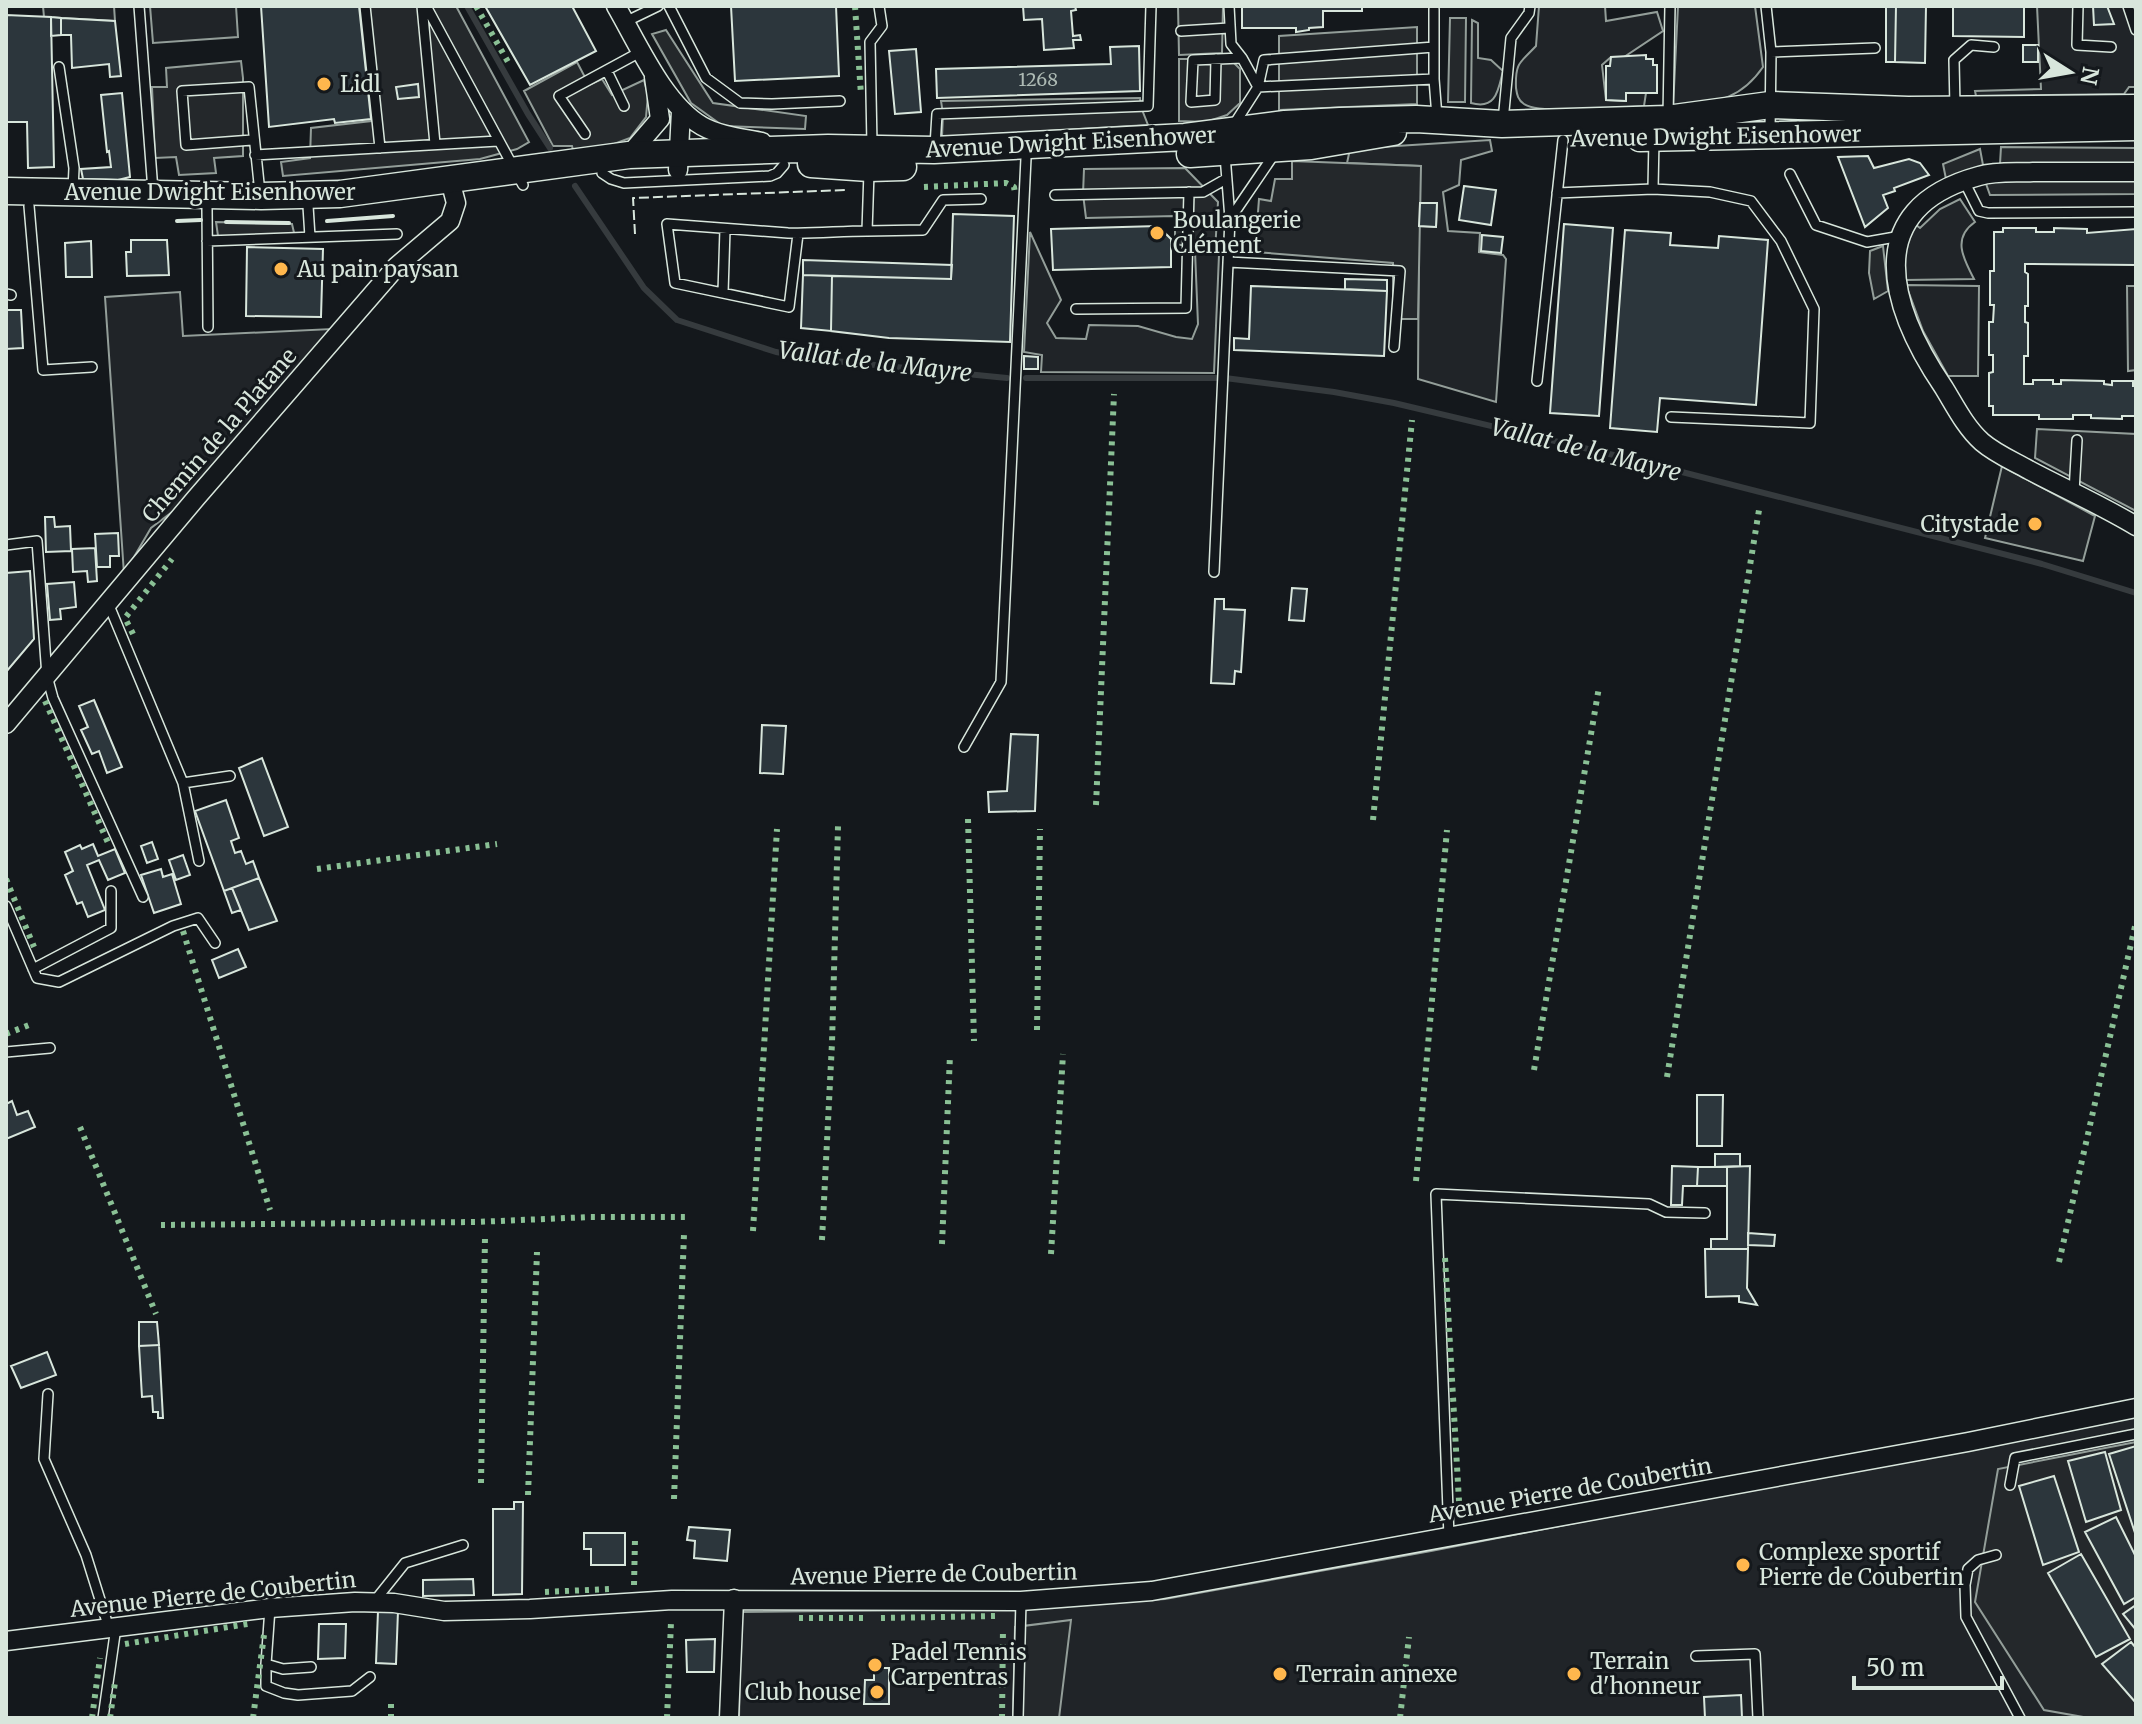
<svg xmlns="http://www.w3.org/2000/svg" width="2142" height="1724" viewBox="0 0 2142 1724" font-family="Merriweather,serif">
<rect width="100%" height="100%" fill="#14181c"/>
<path fill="#202428" stroke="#939e99" stroke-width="2" d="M 43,6 L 114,6 L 115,21 L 44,17 Z
M 150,6 L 236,6 L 238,37 L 153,43 Z
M 1539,6 L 1605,6 L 1606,21 L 1657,12 L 1663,31 L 1624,57 L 1611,57 L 1602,65 L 1606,100 L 1626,101 L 1626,93 L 1646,93 L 1644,106 C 1620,107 1541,115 1524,104 C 1518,100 1517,95 1516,88 C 1515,62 1520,63 1536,46 Z
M 1678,6 L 1755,6 L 1763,67 C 1739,102 1713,102 1673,108 Z
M 2037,6 L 2136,6 L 2136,87 L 2129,87 L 2124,94 L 1976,96 L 1975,91 L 2041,89 Z
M 1472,20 L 1478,23 L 1478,58 L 1491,60 L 1503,71 C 1498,91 1496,110 1471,103 Z
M 1490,140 L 1492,151 L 1461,160 L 1459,185 L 1443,192 L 1448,231 L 1480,233 L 1479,252 L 1503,255 L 1506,259 L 1496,402 L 1418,379 L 1419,226 L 1436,227 L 1437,204 L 1420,203 L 1420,166 L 1347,163 L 1350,149 Z
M 1960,199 L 1975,222 C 1952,238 1963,258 1974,279 L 1905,280 C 1902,262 1905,240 1916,225 L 1920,228 L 1940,209 Z
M 1030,232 L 1061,300 L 1047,323 L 1056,338 L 1086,339 L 1089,325 L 1138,326 L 1176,337 L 1192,339 L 1198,324 L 1195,251 L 1219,255 L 1214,373 L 1041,372 L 1042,355 L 1024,352 Z
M 1906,285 L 1979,286 L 1978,376 L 1948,376 L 1923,331 Z
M 180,292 L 183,336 L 331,329 L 184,503 L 151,528 L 124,574 L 105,297 Z
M 2002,466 L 2095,516 L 2083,561 L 1985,538 Z
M 2136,1414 L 2136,1718 L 739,1718 L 741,1612 L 1012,1609 L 1165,1599 L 1431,1551 Z"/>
<path fill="#24282b" stroke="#939e99" stroke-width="2" d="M 360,6 L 456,6 L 529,142 L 517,149 L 480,159 L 283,176 L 281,162 L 310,158 L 311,128 L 371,121 Z
M 1178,6 L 1223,6 L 1222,53 L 1179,55 Z
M 1450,18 L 1466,18 L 1465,102 L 1448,102 Z
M 1417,27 L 1417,104 L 1279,110 L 1279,36 Z
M 666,30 L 713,103 L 806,116 L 805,129 L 723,126 L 691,103 L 652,34 Z
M 1179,59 L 1230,59 L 1240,69 L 1240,103 L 1227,115 L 1206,122 L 1179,121 Z
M 241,61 L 243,78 L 243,156 L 214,158 L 216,173 L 179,175 L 176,157 L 155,158 L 152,87 L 167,87 L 166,68 Z
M 577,62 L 589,85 L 602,79 L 612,95 L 644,80 L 648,95 L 646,117 L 630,138 L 614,144 L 573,150 L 572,146 L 553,146 L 524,91 Z
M 1140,98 L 1141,107 L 1148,125 L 942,137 L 943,114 L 941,101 Z
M 2001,147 L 2136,148 L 2136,194 L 1990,195 L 1985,181 L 1946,179 L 1943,164 L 1980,149 L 1983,165 L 2000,164 Z
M 1292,161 L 1421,166 L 1418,319 L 1393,319 L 1393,263 L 1255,252 L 1259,199 L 1271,201 L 1275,179 L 1292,179 Z
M 1185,168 L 1218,202 L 1215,251 L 1175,244 L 1175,216 L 1086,218 L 1083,194 L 1084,169 Z
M 216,222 L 292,224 L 295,237 L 218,236 Z
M 1883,246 L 1888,291 L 1874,299 L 1869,273 L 1870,251 Z
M 2127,286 L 2136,286 L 2136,370 L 2128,371 Z
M 2037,429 L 2136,434 L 2136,511 L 2035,458 Z
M 2136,1442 L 2136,1718 L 2089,1718 L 2044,1710 L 1975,1602 L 1998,1469 Z
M 1071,1620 L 1059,1718 L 1013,1718 L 1015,1627 Z"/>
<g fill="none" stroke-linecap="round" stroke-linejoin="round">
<path stroke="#363b3e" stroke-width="6" d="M 467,6 L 528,114 L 550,148
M 575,186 L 644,288 L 677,320 L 776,352 L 825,360 L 1007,378
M 1026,378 L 1225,378 L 1334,392 L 1394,403 L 1639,461 L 2042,564 L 2136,593"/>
</g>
<path fill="#2c363c" stroke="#d8e6dc" stroke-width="2" d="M 261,6 L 359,6 L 371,119 L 335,123 L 334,119 L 269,127 Z
M 485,6 L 572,6 L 596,51 L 530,85 Z
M 731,6 L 836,6 L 839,76 L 735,81 Z
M 1023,6 L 1075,6 L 1076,10 L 1071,11 L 1073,36 L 1080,35 L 1081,40 L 1073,40 L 1074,48 L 1044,50 L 1042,19 L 1024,20 Z
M 1242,6 L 1362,6 L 1362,11 L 1323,11 L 1323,27 L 1309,28 L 1309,30 L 1296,32 L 1296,28 L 1242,28 Z
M 1886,6 L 1896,6 L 1895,62 L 1886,62 Z
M 1896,6 L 1926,6 L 1925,63 L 1895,62 Z
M 1953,6 L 2024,6 L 2024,37 L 1953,36 Z
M 2093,6 L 2107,6 L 2114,24 L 2094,25 Z
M 6,15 L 51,17 L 54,167 L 28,168 L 27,122 L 6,122 Z
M 51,17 L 61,18 L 61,35 L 51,36 Z
M 61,18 L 115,21 L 121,76 L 110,77 L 109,64 L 72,68 L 71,35 L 61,35 Z
M 2023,45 L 2038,45 L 2038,62 L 2023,62 Z
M 1139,46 L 1140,91 L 937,98 L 936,69 L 1111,64 L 1110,47 Z
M 916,49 L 921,112 L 895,114 L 889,51 Z
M 1646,55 L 1646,59 L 1653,59 L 1653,65 L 1657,65 L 1657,93 L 1626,93 L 1626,101 L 1606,100 L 1606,66 L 1610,66 L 1611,57 Z
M 418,84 L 419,97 L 398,99 L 396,87 Z
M 122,93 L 130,177 L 118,180 L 83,179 L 81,169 L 111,167 L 109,151 L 107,152 L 101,95 Z
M 1868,156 L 1874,168 L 1909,159 L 1920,163 L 1929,175 L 1894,188 L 1895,191 L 1883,195 L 1888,208 L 1865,227 L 1838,157 Z
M 1464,186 L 1496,190 L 1491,225 L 1459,220 Z
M 1420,203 L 1437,203 L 1436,227 L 1419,226 Z
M 953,214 L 1014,216 L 1010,342 L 889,338 L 831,331 L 832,276 L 951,279 Z
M 1564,224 L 1613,228 L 1599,416 L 1550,413 Z
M 1158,226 L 1171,239 L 1171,267 L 1053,270 L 1051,229 Z
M 2003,228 L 2036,228 L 2036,232 L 2054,232 L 2054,228 L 2087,229 L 2087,233 L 2136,229 L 2136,265 L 2025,264 L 2025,272 L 2028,274 L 2028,306 L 2025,306 L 2025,322 L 2028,323 L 2028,356 L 2024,356 L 2024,384 L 2033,384 L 2033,380 L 2053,380 L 2053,384 L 2061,384 L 2061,380 L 2104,381 L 2104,384 L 2112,385 L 2112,381 L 2133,381 L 2133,386 L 2136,386 L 2136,416 L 2122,416 L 2122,419 L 2091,418 L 2091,415 L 2073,415 L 2073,419 L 2039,419 L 2039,415 L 1993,415 L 1993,406 L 1989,406 L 1989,373 L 1993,372 L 1993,355 L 1989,355 L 1989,322 L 1993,322 L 1994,305 L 1990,305 L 1990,271 L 1994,271 L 1994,232 L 2003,232 Z
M 1625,230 L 1671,233 L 1670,245 L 1718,248 L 1719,236 L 1768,240 L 1756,405 L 1660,398 L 1657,432 L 1610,428 Z
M 1482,235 L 1503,237 L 1501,253 L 1481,251 Z
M 131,240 L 167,240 L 169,275 L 127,276 L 126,252 L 131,252 Z
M 91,241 L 92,277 L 66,277 L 65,243 Z
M 247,247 L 323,249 L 321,317 L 246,316 Z
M 803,260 L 952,265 L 951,279 L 803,275 Z
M 803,275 L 832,276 L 831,331 L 801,328 Z
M 1345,279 L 1387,280 L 1387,291 L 1345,289 Z
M 1251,286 L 1387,291 L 1384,356 L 1234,350 L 1234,338 L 1249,339 Z
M 6,310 L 21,310 L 23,348 L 6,349 Z
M 1024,356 L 1038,357 L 1038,369 L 1024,369 Z
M 45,517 L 54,517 L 55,527 L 70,526 L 71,551 L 46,552 Z
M 118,533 L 119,556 L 110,556 L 110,567 L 97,567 L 95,534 Z
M 95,548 L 97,581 L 88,582 L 87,571 L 73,572 L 72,549 Z
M 30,571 L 34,639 L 6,672 L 6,573 Z
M 74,582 L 76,607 L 60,609 L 61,619 L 50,620 L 47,584 Z
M 1292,588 L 1307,589 L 1304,621 L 1289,620 Z
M 1215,599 L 1224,599 L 1224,609 L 1245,610 L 1241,672 L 1235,671 L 1234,684 L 1211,683 Z
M 94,700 L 122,767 L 107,773 L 99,751 L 92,754 L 81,730 L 88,727 L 79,706 Z
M 762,725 L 786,726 L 783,774 L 760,773 Z
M 1011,734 L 1038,735 L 1035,811 L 989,812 L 988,792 L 1007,791 Z
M 262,758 L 288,827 L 264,836 L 239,768 Z
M 226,800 L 239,838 L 231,841 L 235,853 L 241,851 L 246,864 L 253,861 L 259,878 L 224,891 L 195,811 Z
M 152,842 L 158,859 L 147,863 L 141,846 Z
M 93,844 L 98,856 L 115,849 L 125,873 L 108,880 L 99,860 L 87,865 L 105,910 L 88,917 L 82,902 L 77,904 L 65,875 L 73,871 L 65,852 L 80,845 L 82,849 Z
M 183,855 L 190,875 L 176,880 L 169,860 Z
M 161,869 L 163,877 L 172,874 L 181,904 L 154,913 L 141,875 Z
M 259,878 L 277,921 L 249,930 L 232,888 Z
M 232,888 L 241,910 L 232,913 L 224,891 Z
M 238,949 L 246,967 L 219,978 L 212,960 Z
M 1697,1095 L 1723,1095 L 1722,1146 L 1697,1146 Z
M 12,1101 L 17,1115 L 28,1111 L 35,1127 L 6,1139 L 6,1104 Z
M 1715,1154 L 1740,1154 L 1740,1166 L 1715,1167 Z
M 1672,1166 L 1698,1167 L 1697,1186 L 1683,1186 L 1682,1205 L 1671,1205 Z
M 1750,1166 L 1748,1249 L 1711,1249 L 1711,1239 L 1727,1239 L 1727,1167 Z
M 1698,1167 L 1727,1167 L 1727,1186 L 1697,1186 Z
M 1748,1233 L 1775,1235 L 1774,1246 L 1748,1245 Z
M 1705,1249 L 1748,1249 L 1747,1288 L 1757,1305 L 1739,1302 L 1739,1296 L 1706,1297 Z
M 139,1322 L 157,1322 L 159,1345 L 139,1346 Z
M 159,1345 L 163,1418 L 158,1418 L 158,1412 L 153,1412 L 152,1396 L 142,1397 L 139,1346 Z
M 47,1352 L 56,1375 L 21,1388 L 11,1366 Z
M 2136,1446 L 2136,1536 L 2109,1454 Z
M 2105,1452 L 2121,1510 L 2086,1522 L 2068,1461 Z
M 2054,1476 L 2079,1552 L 2043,1565 L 2019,1486 Z
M 514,1502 L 523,1502 L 522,1594 L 493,1595 L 493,1509 L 514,1509 Z
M 2116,1517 L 2136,1557 L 2136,1597 L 2124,1604 L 2085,1532 Z
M 689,1527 L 730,1530 L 727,1561 L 694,1558 L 695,1541 L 687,1540 Z
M 584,1533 L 625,1533 L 625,1565 L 591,1565 L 591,1549 L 584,1549 Z
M 2081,1554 L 2130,1639 L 2096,1657 L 2048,1573 Z
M 473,1579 L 474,1595 L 423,1596 L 423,1580 Z
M 2136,1605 L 2136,1630 L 2123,1614 Z
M 378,1611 L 398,1611 L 396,1664 L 376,1663 Z
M 319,1624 L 346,1624 L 345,1658 L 318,1659 Z
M 715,1639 L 714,1672 L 687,1672 L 686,1640 Z
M 2131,1642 L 2136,1648 L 2136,1703 L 2102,1664 Z
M 874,1668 L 889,1668 L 889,1704 L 864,1704 L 865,1680 L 874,1680 Z
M 1741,1695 L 1742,1718 L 1705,1718 L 1704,1697 Z"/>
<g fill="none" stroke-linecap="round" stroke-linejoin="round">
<g stroke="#d8e6dc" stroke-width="12">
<path id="lane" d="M 139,6 L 153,191
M 365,6 L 380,148
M 422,6 L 435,144
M 426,6 L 523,185
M 669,6 L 706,78 L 740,103 L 772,104 L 840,101
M 1229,6 L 1231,44 L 1242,58 L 1258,87
M 1766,6 L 1771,52 L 1770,131
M 2078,6 L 2077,45 L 2111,47
M 2128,6 L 2136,30
M 1434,9 L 1434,47
M 625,22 L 658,6
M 1181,31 L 1229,28
M 1771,52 L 1875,48
M 1216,59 L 1215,100 L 1191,102 L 1193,60 L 1242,58
M 59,67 L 74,168 L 73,190
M 607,71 L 624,106
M 1258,87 L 1264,60 L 1434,47 L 1434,79
M 1955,107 L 1954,60 L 1971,45 L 1994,47
M 1668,116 L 1670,6
M 1503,121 L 1511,38 L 1529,13 L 1530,6
M 1233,126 L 1258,87 L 1434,79 L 1437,117
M 585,134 L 559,96 L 642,51
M 252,140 L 186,145 L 182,91 L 249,87 L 260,193
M 872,145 L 870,42 L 882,26 L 879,6
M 935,146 L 937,114 L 1148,106 L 1151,6
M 255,155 L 498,141
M 602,173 L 611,179 L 624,183 L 770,176 L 777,173 L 784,165
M 1790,174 L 1816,225 L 1867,242 L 1901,236
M 1964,181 L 1979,211 L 1988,213 L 2136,212
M 1653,189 L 1710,192 L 1751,201 L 1781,241 L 1814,309 L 1810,423 L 1671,417
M 1557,193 L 1653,189 L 1654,139
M 1055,195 L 1203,192 L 1226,179
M 29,206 L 43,370 L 92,367
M 308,206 L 310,237
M 207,208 L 208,327
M 1230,219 L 1275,153
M 867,231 L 923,230 L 943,200 L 981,199
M 798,234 L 789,307 L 675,283 L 667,224 L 788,233 C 815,234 840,231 867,231 L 869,172
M 207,241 L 397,234
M 1228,262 L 1400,271 L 1394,347
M 723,293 L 725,229
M 6,294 L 11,295
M 1076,309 L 1186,308 L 1189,192
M 1537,381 L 1563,140
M 2074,492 L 2077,440
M 6,545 L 37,541 L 47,676 L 53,698 L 143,897
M 1214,572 L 1230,219 L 1225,155
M 108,603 L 183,783 L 230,776
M 964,747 L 1001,682 L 1026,158
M 183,783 L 199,861
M 6,906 L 37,978 L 59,982 L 173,926 L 198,918 L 215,943
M 33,969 L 111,928 L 111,891
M 6,1052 L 50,1048
M 48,1394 L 44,1459 L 86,1555 L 107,1622 L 116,1627 L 103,1718
M 2010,1485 L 2015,1458 L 2136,1434
M 1449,1537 L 1436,1194 L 1649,1204 L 1666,1212 L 1705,1213
M 1996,1555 L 1978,1560 L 1968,1569 L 1965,1585 L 1966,1617 L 2020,1718
M 373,1603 L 405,1563 L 463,1545
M 270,1608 L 266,1664 L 283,1669 L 311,1667
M 1696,1656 L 1755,1654 L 1758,1718
M 266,1664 L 266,1686 L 284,1693 L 298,1695 L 352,1691 L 370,1677
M 1018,1718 L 1021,1601"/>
</g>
<g stroke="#d8e6dc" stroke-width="21">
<path id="street" d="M 616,6 C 638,44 664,104 702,126 C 720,136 742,138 762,142
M 629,155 L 660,119 L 654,77
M 678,170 L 681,111
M 2136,172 C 2102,172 2067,172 2033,172 C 2015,173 1996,171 1979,176 C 1857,209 1891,310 1944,388 C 1955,406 1966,428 1982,442 C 1996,454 2013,461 2029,470 C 2065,489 2101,505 2136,526
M 6,724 L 196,498 L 397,266 L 450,221 L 456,203 L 450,180
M 6,1641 L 270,1608 L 355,1602 L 394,1603 L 444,1611 L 530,1609 L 672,1600 L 1021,1601 L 1152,1591 L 1968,1442 L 2136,1408
M 729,1718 L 734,1599"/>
</g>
<g stroke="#d8e6dc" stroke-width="29">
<path id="secondary" d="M 1640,138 L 2136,127
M 1190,154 L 1311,146 L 1393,132
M 811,164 L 869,168 L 903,167
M 6,191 L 261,196 L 340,194 L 629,155 L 828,148 L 934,150 L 1185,137 L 1285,124 L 1340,121 L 1416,119 L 1502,124 L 1667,119 L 1770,105 L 1908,110 L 2136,108"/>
</g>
<use href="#lane" stroke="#14181c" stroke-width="9"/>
<use href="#street" stroke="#14181c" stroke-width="18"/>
<use href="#secondary" stroke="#14181c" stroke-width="26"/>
<path stroke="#8ac095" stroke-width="6" stroke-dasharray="4 6" stroke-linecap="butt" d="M 476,6 L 508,62
M 855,6 L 861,95
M 924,187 L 1006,183 L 1014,187 L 1015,193
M 133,634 L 125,618 L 172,559
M 45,701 L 109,845
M 1096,805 L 1114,394
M 968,819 L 974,1041
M 1373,820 L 1412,420
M 317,869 L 497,844
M 6,879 L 34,947
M 183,931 L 270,1210
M 1037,1030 L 1040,829
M 6,1034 L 29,1025
M 1534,1070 L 1599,687
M 1667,1077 L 1759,510
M 80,1127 L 156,1314
M 1416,1181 L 1447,830
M 161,1225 L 476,1222 L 590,1217 L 685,1217
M 753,1231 L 777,829
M 822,1240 L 832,1043 L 838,826
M 942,1244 L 950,1055
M 1051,1254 L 1063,1054
M 1445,1258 L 1459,1501
M 2059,1262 L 2136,922
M 481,1483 L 485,1237
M 528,1495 L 537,1252
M 674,1499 L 684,1234
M 634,1585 L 635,1539
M 545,1592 L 609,1589
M 799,1618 L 863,1618
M 881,1618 L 998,1616
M 125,1644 L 253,1623
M 92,1718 L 100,1658
M 110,1718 L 115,1682
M 253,1718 L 264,1635
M 391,1718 L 391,1700
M 667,1718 L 671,1622
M 1002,1718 L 1003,1628
M 1400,1718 L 1409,1637"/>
<path stroke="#d8e6dc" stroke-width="2" stroke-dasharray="10 4" stroke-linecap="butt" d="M 635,234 L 633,198 L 845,190"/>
<path stroke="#d8e6dc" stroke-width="4" d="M 177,221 L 201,220
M 327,221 L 393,216
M 226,222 L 289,223"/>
</g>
<g fill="#ffb74d" stroke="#14181c" stroke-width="3">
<circle cx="324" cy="84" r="8"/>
<circle cx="1157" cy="233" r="8"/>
<circle cx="281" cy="269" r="8"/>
<circle cx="2035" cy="524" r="8"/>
<circle cx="1743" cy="1565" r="8"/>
<circle cx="875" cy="1665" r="8"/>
<circle cx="1280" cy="1674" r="8"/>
<circle cx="1574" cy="1674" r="8"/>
<circle cx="877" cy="1692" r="8"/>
</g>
<g text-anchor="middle" stroke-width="6" stroke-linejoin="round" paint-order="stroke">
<g font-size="18" fill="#adbab4">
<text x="1038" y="86">1268</text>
</g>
<g font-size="22" fill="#d8e6dc" stroke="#14181c" text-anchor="start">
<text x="340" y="92">Lidl</text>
<text x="1173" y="228">Boulangerie<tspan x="1173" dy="25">Clément</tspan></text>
<text x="297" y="277">Au pain paysan</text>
<text x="2019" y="532" text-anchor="end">Citystade</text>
<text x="1759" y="1560">Complexe sportif<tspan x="1759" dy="25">Pierre de Coubertin</tspan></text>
<text x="891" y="1660">Padel Tennis<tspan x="891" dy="25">Carpentras</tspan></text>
<text x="1590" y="1669">Terrain<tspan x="1590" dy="25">d'honneur</tspan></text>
<text x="1296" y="1682">Terrain annexe</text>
<text x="861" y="1700" text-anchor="end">Club house</text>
</g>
<g font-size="22" fill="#d8e6dc" stroke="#14181c">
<text transform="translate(1716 136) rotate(-1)" y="8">Avenue Dwight Eisenhower</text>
<text transform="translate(1071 142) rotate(-3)" y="8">Avenue Dwight Eisenhower</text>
<text x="210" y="200">Avenue Dwight Eisenhower</text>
<text transform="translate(219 435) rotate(-49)" y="8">Chemin de la Platane</text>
<text transform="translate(1570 1490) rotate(-10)" y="8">Avenue Pierre de Coubertin</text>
<text transform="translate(934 1574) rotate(-1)" y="8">Avenue Pierre de Coubertin</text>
<text transform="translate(213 1594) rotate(-6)" y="8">Avenue Pierre de Coubertin</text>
</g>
<g font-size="24" font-style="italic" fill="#d8e6dc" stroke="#14181c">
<text transform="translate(875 362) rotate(7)" y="8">Vallat de la Mayre</text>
<text transform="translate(1586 450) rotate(14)" y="8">Vallat de la Mayre</text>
</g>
</g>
<rect width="2142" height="1724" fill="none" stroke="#d8e6dc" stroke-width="16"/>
<g transform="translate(2070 72) rotate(101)" stroke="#14181c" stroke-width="6" paint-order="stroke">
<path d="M0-6L14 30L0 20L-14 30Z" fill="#d8e6dc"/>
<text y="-12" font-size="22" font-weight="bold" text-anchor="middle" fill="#d8e6dc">N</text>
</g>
<path d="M1854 1676v12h148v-12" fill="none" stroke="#d8e6dc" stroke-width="4"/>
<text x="1866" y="1676" font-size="24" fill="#d8e6dc" stroke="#14181c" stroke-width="6" paint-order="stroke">50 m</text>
</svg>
